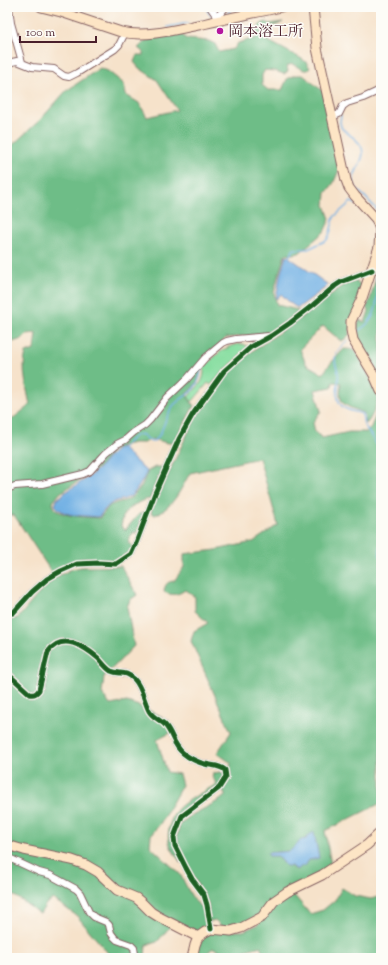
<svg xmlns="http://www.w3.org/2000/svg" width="388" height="965" viewBox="0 0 388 965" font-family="'Sorts Mill Goudy','Noto Serif JP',serif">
<rect width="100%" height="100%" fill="#fdfcf7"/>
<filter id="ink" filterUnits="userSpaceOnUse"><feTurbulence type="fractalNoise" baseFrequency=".025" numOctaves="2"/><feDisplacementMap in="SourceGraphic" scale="8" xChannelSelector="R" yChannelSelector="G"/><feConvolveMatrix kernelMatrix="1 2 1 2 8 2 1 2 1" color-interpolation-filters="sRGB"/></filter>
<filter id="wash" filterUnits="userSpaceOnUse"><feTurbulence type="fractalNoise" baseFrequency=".012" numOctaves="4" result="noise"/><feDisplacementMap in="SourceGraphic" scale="16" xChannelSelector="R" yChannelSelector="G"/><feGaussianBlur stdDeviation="0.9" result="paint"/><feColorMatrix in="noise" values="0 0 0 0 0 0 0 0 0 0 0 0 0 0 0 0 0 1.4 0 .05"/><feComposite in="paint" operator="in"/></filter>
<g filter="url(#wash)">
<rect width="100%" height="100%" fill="#f6e2ca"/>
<path fill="#88dea1" stroke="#697e66" d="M 239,344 L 244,344 L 248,347 L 211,385 L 208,383 L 192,402 L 188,397 C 198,386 205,382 204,367 C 216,355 223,347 239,344 Z"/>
<path fill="#6ebd87" stroke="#5c6e59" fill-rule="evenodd" d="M 266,22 L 270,24 L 283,22 C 277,26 268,27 261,30 L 261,37 L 302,59 L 306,62 L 310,68 L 308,70 L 304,70 L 292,64 L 287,66 L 288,71 L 284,74 L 275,71 L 265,70 L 262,75 L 262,85 L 268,90 L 282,90 L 287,79 L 296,75 L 303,75 L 324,92 L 335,141 L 339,170 L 333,184 L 326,193 L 325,205 L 330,219 L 324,232 L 299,253 L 285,255 L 278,276 L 274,293 L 277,305 L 298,310 L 297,314 L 269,333 L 226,338 L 200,364 C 200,367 201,371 200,374 C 198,382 192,390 186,394 L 194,406 L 174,443 L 168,443 L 152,439 L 144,443 L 134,443 L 121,446 L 111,451 L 102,464 L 94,471 L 60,493 L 53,502 C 53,505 54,508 57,510 C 64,517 89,517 100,518 L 109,506 L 116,503 L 128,500 L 134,495 L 141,487 L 148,471 L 155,467 L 164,467 L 150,499 C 139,500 132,507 124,513 L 121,526 L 125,530 L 139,514 L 145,513 L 137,533 L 133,532 L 128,543 L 133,546 L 129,553 L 114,562 L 76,562 L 52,573 L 14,515 L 7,515 L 7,423 L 30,405 C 27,390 21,367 26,353 L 34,350 L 36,333 L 27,334 L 22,339 L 7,344 L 7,150 L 40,120 L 66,91 L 100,68 L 108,71 L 124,84 L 126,95 L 139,103 L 147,117 L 177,110 L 157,80 L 139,68 L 134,62 L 137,55 L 143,55 L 143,52 L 138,48 L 147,40 L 166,35 L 180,32 L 186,39 L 209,41 L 215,44 L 219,52 L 234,49 L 238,43 L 256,38 C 256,31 258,24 266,22 Z
M 381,260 L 381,386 C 375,373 356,339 357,326 C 358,324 359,322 359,320 L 365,322 L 369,311 L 366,308 L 370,300 Z
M 355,281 L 363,286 L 349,335 L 345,339 L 341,341 L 323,326 L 300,349 L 306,364 L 323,374 L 329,365 L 344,349 C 347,349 353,349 356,352 C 359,354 378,393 378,396 C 378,403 371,420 366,424 L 364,413 C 346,405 337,407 341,383 L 333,382 L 332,387 L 315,390 L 321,411 L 313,422 L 315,432 L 322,438 L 349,432 L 367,432 L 371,427 L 381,402 L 381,803 L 325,831 L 331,865 L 261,915 L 231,928 L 221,926 L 215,920 L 208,922 L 208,927 L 202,931 L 196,932 L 174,922 L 157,942 L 146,945 L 145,958 L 112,958 L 77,916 L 53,899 L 46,904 L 40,914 L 18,898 L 7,892 L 7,620 L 18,618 L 40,592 L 56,577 L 72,569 L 81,567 L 121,566 L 137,595 L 130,600 L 127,607 L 134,646 L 104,677 L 102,693 L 110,705 L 127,702 L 139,706 L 161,716 L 176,730 L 157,740 L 167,772 L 179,774 L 182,785 L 160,824 L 151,835 L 150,846 L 180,874 L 192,897 L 204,911 L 208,918 L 208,904 L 185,862 L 176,842 L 176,838 L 180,824 L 190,816 L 220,800 L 225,796 L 225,794 L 222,790 L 213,789 L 187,808 L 177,817 L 173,833 L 181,863 C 177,857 171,849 169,842 C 166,830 172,812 182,805 C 192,797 205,791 217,784 L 212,777 L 213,773 L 229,771 L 231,763 L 217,753 L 231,732 L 191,641 L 194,631 L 208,623 L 195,611 L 195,597 L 185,590 C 178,595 172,596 164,592 C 165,585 166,582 174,581 L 184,567 L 184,554 L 216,550 L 253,542 L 278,525 L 259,458 L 190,473 C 181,489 173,508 155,515 L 151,513 L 153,505 L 196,416 L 233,368 L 251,352 L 310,311 L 342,286 ZM 309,835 L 314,859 L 308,860 L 297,870 L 282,862 L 278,856 L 268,853 L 290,851 L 301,840 L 306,839 Z
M 342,888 L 355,896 L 371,899 L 381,896 L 381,958 L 264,958 L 261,946 L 235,953 L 227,953 L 213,948 L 207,953 L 211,958 L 196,958 L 199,944 L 205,936 L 212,931 L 243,931 L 257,925 L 280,901 L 293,894 L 310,914 L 323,910 L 335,900 Z"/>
<path fill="#71b0e4" stroke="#5e6888" d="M 286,256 L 289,257 L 327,284 L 327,286 L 325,288 L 298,308 C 291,305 286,299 281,294 L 277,299 L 276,298 L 280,275 Z
M 121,447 L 147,472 C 142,481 138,490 131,496 C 126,499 121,500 116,501 C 109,504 104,510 100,516 L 97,517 C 83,515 64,518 55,505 L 57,499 C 69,488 84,482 96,471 C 105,463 110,452 121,447 Z
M 314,832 L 319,858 L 309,860 L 305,866 L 302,866 L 297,870 L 291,866 L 286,866 L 278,856 L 269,856 L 267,853 L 290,851 L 301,840 L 306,839 L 309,835 Z"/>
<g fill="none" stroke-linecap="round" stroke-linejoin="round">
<path stroke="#71b0e4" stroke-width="1.5" d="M 206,7 L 208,12 L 213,18
M 81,15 L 84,7
M 227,15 L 232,7
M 168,27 L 188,23
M 341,115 L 340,122 L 341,127 C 346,134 357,138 361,146 C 369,160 348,173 355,187 C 358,192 364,195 368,200 C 372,204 376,209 381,213
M 288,258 L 294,249 L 308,249 L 327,240 L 330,233 L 334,217 L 351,202 L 356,204
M 378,266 L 381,256
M 356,333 C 359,330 363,328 366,325 C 377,315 378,298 377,284 C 376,277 374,277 377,269
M 348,340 C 344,344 339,349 336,354 C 333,363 337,365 338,372 C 340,384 333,396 342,406 C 346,411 356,411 362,414 L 364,425 L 379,448 L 381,457
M 122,449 C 127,444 136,431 143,435 C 146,437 148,440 151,442 C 161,439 163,425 167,417 C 169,413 171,409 173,406 C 177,401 183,398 188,394 C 197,387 201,377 201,366
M 381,510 C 379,514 379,518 381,522
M 381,539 L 380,554 L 381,558
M 381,572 L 381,575"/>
</g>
</g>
<g filter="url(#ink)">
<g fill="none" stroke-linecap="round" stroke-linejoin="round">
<g stroke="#866363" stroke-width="8">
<path id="street" d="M 9,7 L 11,23 L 22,62
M 210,7 L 215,14 L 218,16 L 220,20
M 218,16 L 226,7
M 7,63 L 17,61 L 32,67 L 54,69 L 64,76 L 69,77 L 77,73 L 115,49 L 119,45 L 125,33
M 332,117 L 339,114 L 343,106 L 347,103 L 363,98 L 376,92 L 381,88
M 373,266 L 381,267
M 7,489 L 15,486 L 42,484 L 83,474 L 90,471 L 106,453 L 117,444 L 125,440 L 134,432 L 145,425 L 150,420 L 167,398 L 187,379 L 205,358 L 223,343 L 227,341 L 236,339 L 269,336
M 7,614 L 13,613 L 32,592 L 47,579 L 61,571 L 77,564 L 99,563 L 116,564 L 131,554 L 136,543 L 155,493 L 179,439 L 193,414 L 224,371 L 251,347 L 271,336 L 290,323 L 313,305 L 335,286 L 341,282 L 372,270
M 7,673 L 30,694 C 34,695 36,694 39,690 L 48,652 C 62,632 84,646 98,658 C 102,662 106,668 111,671 C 120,675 125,670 134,679 C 142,687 144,701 149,711 C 153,718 161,720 165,725 C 173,734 173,745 183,753 C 189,758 197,762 205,764 C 212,766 219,765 225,770 L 226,777 L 219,788 L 182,816 L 174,837 L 175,846 L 186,868 L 192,879 L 204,895 L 207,905 L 211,929
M 7,857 L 39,872 L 50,875 L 76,889 L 80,893 L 89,912 L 94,917 L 106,922 L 109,925 L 111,933 L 114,937 L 117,940 L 131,945 L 134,948 L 135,954 L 138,958"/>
</g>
<g stroke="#866363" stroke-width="11">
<path id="secondary" d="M 41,7 L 61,12 L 121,32 C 147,38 178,29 203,24 C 229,18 255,13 281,7
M 313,7 L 317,48 L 346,180 L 349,188 L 355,196 L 376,219 L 380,229 L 379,247 L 362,298 L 351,321 L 351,330 L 353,340 L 374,375 L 381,391
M 7,845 L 24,850 L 72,860 L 86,865 L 98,872 L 117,890 L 136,898 L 142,903 L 151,912 L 159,917 L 198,937
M 192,958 L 195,945 L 198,937 L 205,932 L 211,929 L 231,931 L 241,928 L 262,917 L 274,901 L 287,892 L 322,875 L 367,845 L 381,832"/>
</g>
<use href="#street" stroke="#fff" stroke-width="6"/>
<use href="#secondary" stroke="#fde5c5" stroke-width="9"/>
<g stroke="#fdfcf7" stroke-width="8">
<path id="cycleway" d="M 7,614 L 13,613 L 32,592 L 47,579 L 61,571 L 77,564 L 99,563 L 116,564 L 131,554 L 136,543 L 155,493 L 179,439 L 193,414 L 224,371 L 251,347 L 271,336 L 290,323 L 313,305 L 335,286 L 341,282 L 372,270
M 7,673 L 30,694 C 34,695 36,694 39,690 L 48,652 C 62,632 84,646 98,658 C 102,662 106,668 111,671 C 120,675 125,670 134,679 C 142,687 144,701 149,711 C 153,718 161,720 165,725 C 173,734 173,745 183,753 C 189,758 197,762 205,764 C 212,766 219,765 225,770 L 226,777 L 219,788 L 182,816 L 174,837 L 175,846 L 186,868 L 192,879 L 204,895 L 207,905 L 211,929"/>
</g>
<use href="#cycleway" stroke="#1b5e20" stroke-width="5"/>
</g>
</g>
<circle fill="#b5179e" stroke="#fdfcf7" stroke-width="1.5" cx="220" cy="31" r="4"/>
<g text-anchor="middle" stroke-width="3" stroke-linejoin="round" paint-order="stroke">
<g font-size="15" fill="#4a1f2b" stroke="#fdfcf7" text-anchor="start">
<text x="228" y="36">岡本溶工所</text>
</g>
</g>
<rect width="388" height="965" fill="none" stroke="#fdfcf7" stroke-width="24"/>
<path d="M20 36v6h76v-6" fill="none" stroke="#4a1f2b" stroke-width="2"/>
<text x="26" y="36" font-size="12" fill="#4a1f2b" stroke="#fdfcf7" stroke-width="3" paint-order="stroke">100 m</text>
</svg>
